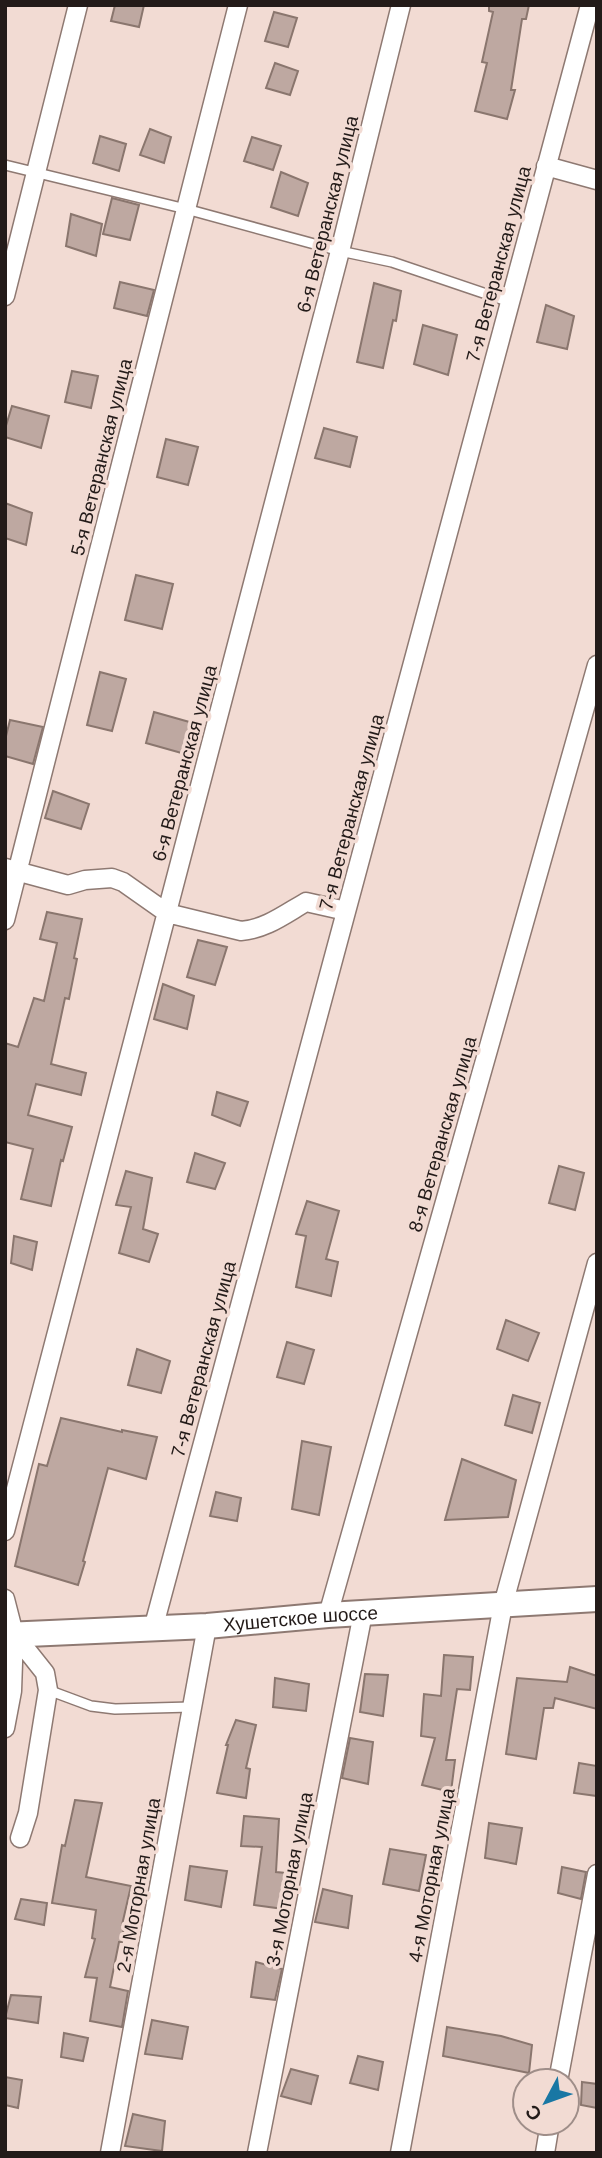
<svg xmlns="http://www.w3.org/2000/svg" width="602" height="2158" viewBox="0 0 602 2158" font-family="Arial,sans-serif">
<rect width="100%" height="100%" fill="#f2dbd3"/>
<path fill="#bea8a1" stroke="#8a766e" stroke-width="2" d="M 115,5 L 144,5 L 139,27 L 111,21 Z
M 489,5 L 529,5 L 526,19 L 522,19 L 511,90 L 515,90 L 507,119 L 475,111 L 487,63 L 482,62 L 493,12 L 489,11 Z
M 274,12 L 297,18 L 288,47 L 265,41 Z
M 275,63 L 298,71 L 290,95 L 266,88 Z
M 150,129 L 171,137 L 164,163 L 140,155 Z
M 100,136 L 126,144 L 119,171 L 93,163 Z
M 252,137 L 281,146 L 273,170 L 244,161 Z
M 281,172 L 308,183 L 298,216 L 271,207 Z
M 112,198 L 139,205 L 130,240 L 103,234 Z
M 71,214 L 102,224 L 96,256 L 66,246 Z
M 120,282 L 154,290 L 147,316 L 114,308 Z
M 374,283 L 401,291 L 396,321 L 393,320 L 383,368 L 357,362 Z
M 546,305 L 574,316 L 567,349 L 537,342 Z
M 423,325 L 457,335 L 448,375 L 414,364 Z
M 72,371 L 98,376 L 91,408 L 65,402 Z
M 12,406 L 49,416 L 41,448 L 5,437 L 5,429 Z
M 324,428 L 357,437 L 350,467 L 315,458 Z
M 166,439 L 198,447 L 188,485 L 157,477 Z
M 5,503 L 32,513 L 26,545 L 5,538 Z
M 136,575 L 173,584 L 162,629 L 125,620 Z
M 100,672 L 126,679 L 112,731 L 87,725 Z
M 154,712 L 193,723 L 185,754 L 146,743 Z
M 10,720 L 43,727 L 33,764 L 5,756 L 5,740 Z
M 53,791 L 89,804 L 81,829 L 45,818 Z
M 47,912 L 82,919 L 74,958 L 77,959 L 69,999 L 65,998 L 51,1064 L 86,1073 L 81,1095 L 36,1084 L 28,1115 L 72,1127 L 63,1161 L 61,1160 L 51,1206 L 21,1199 L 33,1149 L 5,1142 L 5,1043 L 18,1047 L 34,998 L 44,1001 L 57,943 L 40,939 Z
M 198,940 L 227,947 L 215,985 L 187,977 Z
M 163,984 L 194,996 L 187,1029 L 154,1019 Z
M 217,1092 L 248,1102 L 240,1126 L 212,1115 Z
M 195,1153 L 225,1163 L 215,1189 L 187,1182 Z
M 559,1166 L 584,1173 L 575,1210 L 549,1203 Z
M 126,1171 L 152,1178 L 143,1229 L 158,1234 L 149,1262 L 119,1253 L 131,1207 L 116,1205 Z
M 307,1201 L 339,1211 L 326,1259 L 338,1262 L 331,1296 L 296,1287 L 306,1236 L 296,1234 Z
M 14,1236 L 37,1242 L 32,1270 L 11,1263 Z
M 506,1320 L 539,1333 L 528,1361 L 497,1349 Z
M 287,1342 L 314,1350 L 304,1384 L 277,1377 Z
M 137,1349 L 170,1361 L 161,1393 L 128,1385 Z
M 513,1395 L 540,1403 L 532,1433 L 505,1425 Z
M 61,1418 L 122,1432 L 122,1430 L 157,1437 L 146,1479 L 108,1468 L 83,1561 L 85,1562 L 78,1585 L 15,1566 L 39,1464 L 47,1466 Z
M 302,1441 L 331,1447 L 319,1515 L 292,1509 Z
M 462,1459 L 516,1480 L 508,1517 L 445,1520 Z
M 216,1492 L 241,1498 L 237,1521 L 210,1516 Z
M 444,1655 L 473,1657 L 470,1690 L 457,1689 L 446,1760 L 455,1760 L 451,1792 L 422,1785 L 435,1738 L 421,1736 L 424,1694 L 441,1696 Z
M 570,1667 L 597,1676 L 597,1709 L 555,1698 L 553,1708 L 544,1708 L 536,1759 L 506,1754 L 517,1678 L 567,1682 Z
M 365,1674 L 388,1675 L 383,1716 L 360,1712 Z
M 275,1678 L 309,1684 L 306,1711 L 273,1707 Z
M 236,1720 L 256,1725 L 246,1768 L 250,1769 L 246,1798 L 217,1793 L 228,1745 L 226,1745 Z
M 350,1738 L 373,1742 L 368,1784 L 342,1778 Z
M 579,1763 L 597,1766 L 597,1796 L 574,1793 Z
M 75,1800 L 102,1803 L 86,1877 L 131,1886 L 122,1925 L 124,1925 L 122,1942 L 119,1942 L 110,1987 L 128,1991 L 122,2027 L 90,2021 L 97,1978 L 85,1977 L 95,1939 L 92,1938 L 96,1910 L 52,1903 L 62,1845 L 65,1846 Z
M 244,1816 L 279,1819 L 276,1872 L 286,1873 L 284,1909 L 254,1905 L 262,1847 L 241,1846 Z
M 489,1823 L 522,1828 L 516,1864 L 485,1858 Z
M 390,1849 L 426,1855 L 419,1891 L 383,1884 Z
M 190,1866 L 227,1871 L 221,1907 L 185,1900 Z
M 562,1867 L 586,1872 L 581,1899 L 558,1893 Z
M 323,1889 L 352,1896 L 348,1928 L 315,1922 Z
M 21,1899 L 47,1903 L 44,1925 L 15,1919 Z
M 256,1962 L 282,1969 L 275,2000 L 251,1997 Z
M 11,1995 L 41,1997 L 38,2023 L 5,2018 Z
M 152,2020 L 188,2027 L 182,2059 L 145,2054 Z
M 447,2027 L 501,2036 L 532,2045 L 529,2073 L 443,2056 Z
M 64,2033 L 88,2038 L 83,2061 L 61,2057 Z
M 358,2056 L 383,2062 L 378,2090 L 350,2083 Z
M 291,2069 L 318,2076 L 311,2104 L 281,2096 Z
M 5,2077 L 22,2080 L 18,2108 L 5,2105 Z
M 582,2082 L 597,2084 L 597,2108 L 581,2105 Z
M 133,2114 L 165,2121 L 162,2151 L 125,2146 Z"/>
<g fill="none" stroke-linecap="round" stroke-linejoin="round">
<g stroke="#8e7972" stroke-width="12">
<path id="lane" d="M 5,165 L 186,209 L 340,251 L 392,262 L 510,302
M 48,1690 L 91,1706 L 115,1709 L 191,1707"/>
</g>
<g stroke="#8e7972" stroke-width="21">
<path id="street" d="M 546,166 L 597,180
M 5,296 L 78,5
M 5,868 L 68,885 L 85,880 L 112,878 L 123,882 L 167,913 L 241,931 C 266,929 285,914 306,902 L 346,911
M 5,920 L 238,5
M 5,1531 L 340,251 L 401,5
M 5,1599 L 14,1634 L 12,1691 L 5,1728
M 328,1615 L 597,665
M 153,1629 L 590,5
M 14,1634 L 45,1673 L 48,1690 L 28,1813 L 20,1838
M 558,2081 L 597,1874
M 110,2153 L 207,1626
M 257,2153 L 363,1613
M 400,2153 L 503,1605 L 597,1263
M 545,2153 L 550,2123"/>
</g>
<g stroke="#8e7972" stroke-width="28">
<g id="secondary">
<path id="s1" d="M 5,1635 L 207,1626 L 328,1615 L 597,1599"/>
</g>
</g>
<use href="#lane" stroke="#fff" stroke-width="9"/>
<use href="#street" stroke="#fff" stroke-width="18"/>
<use href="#secondary" stroke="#fff" stroke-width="24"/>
</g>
<g text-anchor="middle" stroke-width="7" stroke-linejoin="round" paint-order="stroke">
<g font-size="19" fill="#231b19" stroke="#f2dbd3">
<text transform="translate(327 214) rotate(-76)" y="7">6-я Ветеранская улица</text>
<text transform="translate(498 264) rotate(-75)" y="7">7-я Ветеранская улица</text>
<text transform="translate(101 457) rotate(-76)" y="7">5-я Ветеранская улица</text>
<text transform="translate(184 763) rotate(-75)" y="7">6-я Ветеранская улица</text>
<text transform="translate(351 812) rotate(-75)" y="7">7-я Ветеранская улица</text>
<text transform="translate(442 1134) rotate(-74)" y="7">8-я Ветеранская улица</text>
<text transform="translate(203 1359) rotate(-75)" y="7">7-я Ветеранская улица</text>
<text dy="7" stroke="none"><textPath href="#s1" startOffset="296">Хушетское шоссе</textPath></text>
<text transform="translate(431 1875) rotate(-79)" y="7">4-я Моторная улица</text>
<text transform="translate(289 1879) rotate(-79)" y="7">3-я Моторная улица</text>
<text transform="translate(138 1885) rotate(-80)" y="7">2-я Моторная улица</text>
</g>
</g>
<rect width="602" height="2158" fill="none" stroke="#231b19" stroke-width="14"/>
<g transform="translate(546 2102) rotate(229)"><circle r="33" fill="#f2dbd3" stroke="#9f8e89" stroke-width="2"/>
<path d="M0-5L12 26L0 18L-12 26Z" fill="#1977a4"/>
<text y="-10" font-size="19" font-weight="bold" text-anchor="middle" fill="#231b19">С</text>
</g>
</svg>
